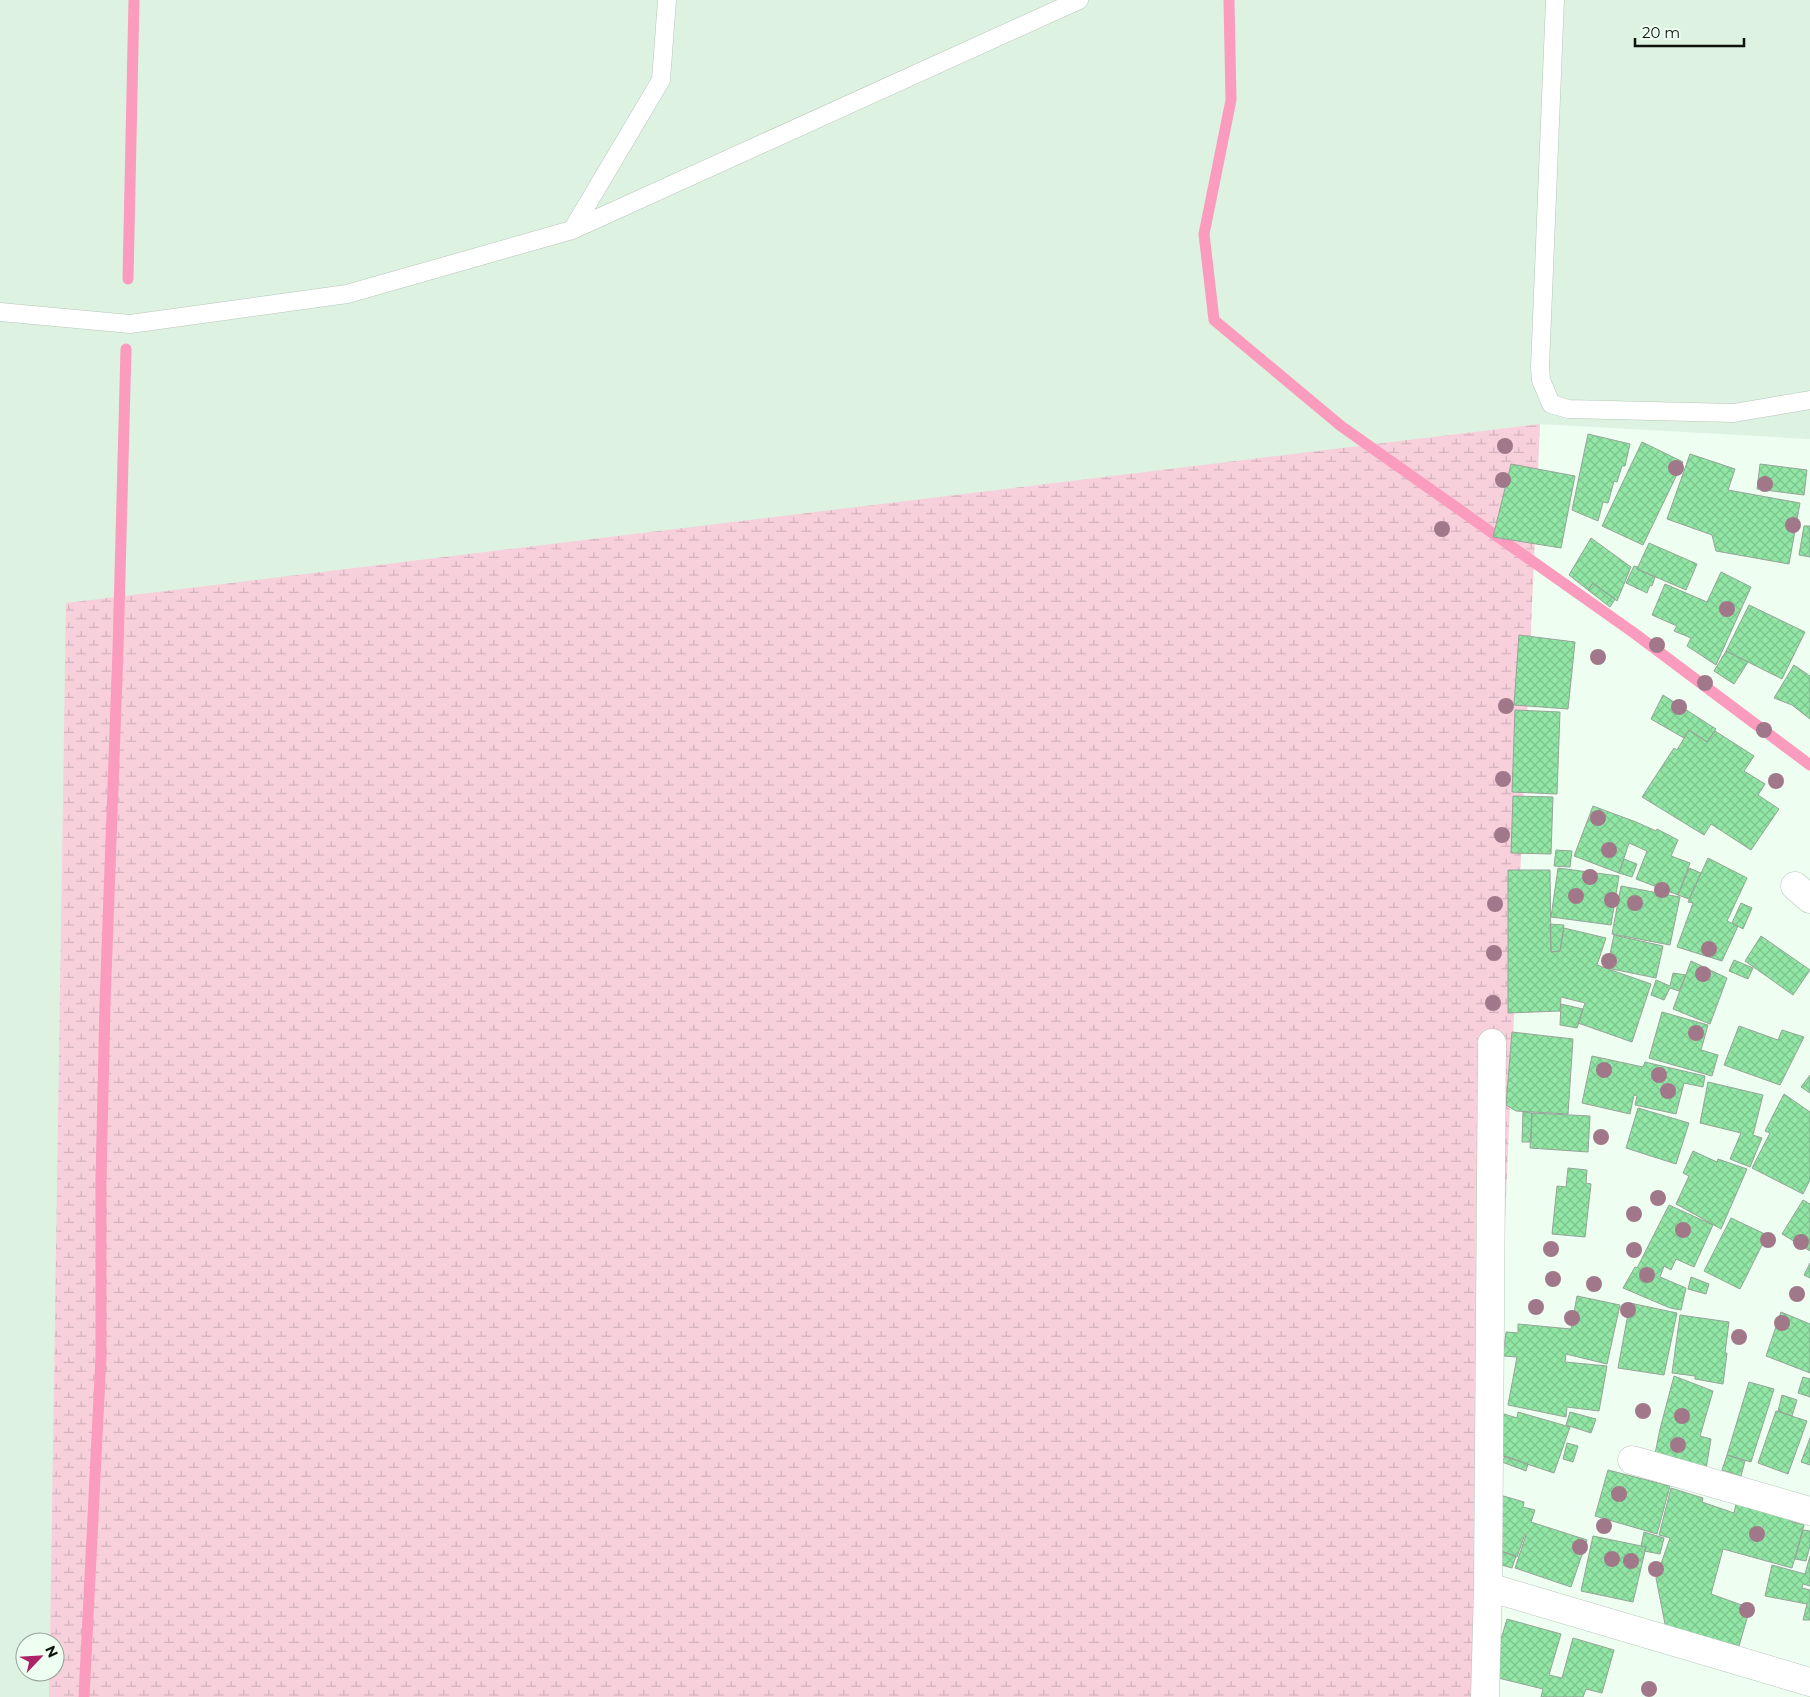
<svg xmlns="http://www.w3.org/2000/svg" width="1810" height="1697" viewBox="0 0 1810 1697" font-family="Montserrat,sans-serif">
<defs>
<pattern id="wetland-marsh" width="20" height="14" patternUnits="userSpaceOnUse" patternTransform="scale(1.25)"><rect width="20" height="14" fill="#f7d0dc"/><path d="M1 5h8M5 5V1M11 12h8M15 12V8" fill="none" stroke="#d3b2bc"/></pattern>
<pattern id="building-cross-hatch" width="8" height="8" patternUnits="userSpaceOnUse" patternTransform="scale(1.25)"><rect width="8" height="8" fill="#91e5a5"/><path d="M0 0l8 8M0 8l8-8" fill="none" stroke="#7cc48d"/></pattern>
</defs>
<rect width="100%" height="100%" fill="#eefef1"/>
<path fill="#ddf2e1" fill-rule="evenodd" d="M 0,0 L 1810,0 L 1810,439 L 1540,424 L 1452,536 L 1466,1697 L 0,1697 ZM 25,1642 L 55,1642 L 55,1672 L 25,1672 Z"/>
<path fill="url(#wetland-marsh)" d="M 1540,424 L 1484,1697 L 49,1697 L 49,1672 L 55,1672 L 55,1642 L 50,1642 L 66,603 Z"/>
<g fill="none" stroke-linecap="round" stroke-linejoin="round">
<path stroke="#fb9bbd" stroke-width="11" d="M 1229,0 L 1231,100 L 1204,234 L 1214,320 L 1341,426 L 1634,633 L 1810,765
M 128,279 L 134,0
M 84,1697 L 101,1357 L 101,1180 L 105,1004 L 118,650 L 126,349"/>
</g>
<path fill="url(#building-cross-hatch)" stroke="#96a498" d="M 1588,434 L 1630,444 L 1625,466 L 1622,466 L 1617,482 L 1614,481 L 1608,503 L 1603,502 L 1598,521 L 1572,510 Z
M 1642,442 L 1683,462 L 1643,545 L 1602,526 Z
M 1690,454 L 1735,469 L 1728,490 L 1800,503 L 1789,564 L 1716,551 L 1712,535 L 1667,519 Z
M 1511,464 L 1575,476 L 1561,548 L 1493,537 Z
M 1760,464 L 1807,470 L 1804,495 L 1757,489 Z
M 1804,526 L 1810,526 L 1810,557 L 1799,555 Z
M 1591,538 L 1631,567 L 1617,601 L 1593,583 L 1588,590 L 1569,575 Z
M 1649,543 L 1697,564 L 1686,590 L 1637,569 Z
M 1634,566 L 1638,567 L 1637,569 L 1655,577 L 1652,586 L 1650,585 L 1647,593 L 1626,583 Z
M 1721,572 L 1751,587 L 1716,665 L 1687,646 L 1691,638 L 1674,631 L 1677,626 L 1652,615 L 1665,584 L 1707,602 Z
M 1593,583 L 1615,599 L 1610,607 L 1588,590 Z
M 1749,605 L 1805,632 L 1782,679 L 1726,651 Z
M 1519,635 L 1575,642 L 1568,709 L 1514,705 Z
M 1726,651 L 1748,662 L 1734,684 L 1714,671 Z
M 1794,665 L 1810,676 L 1810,719 L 1792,705 L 1774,698 Z
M 1663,695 L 1716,729 L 1707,742 L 1689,730 L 1684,738 L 1651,719 Z
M 1515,710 L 1560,712 L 1557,794 L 1512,792 Z
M 1689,730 L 1707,742 L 1715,731 L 1754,756 L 1744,771 L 1765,784 L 1758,795 L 1779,809 L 1751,850 L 1711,824 L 1704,835 L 1642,797 L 1674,748 L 1677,750 Z
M 1513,796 L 1553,797 L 1551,854 L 1511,853 Z
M 1593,806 L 1636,822 L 1656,831 L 1657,829 L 1678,840 L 1671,856 L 1690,863 L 1678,895 L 1636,879 L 1647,851 L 1629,843 L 1619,873 L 1574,856 Z
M 1556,850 L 1572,851 L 1570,867 L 1554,866 Z
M 1708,858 L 1747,878 L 1727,921 L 1738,926 L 1722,961 L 1677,947 L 1693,903 L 1688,902 Z
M 1624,859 L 1637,864 L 1632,877 L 1619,873 Z
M 1558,868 L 1619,876 L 1611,925 L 1551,917 Z
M 1689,868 L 1701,873 L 1689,899 L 1678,895 Z
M 1508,870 L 1550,870 L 1551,952 L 1560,951 L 1564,928 L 1606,938 L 1597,965 L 1651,984 L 1632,1042 L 1578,1023 L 1585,1003 L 1561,997 L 1560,1011 L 1508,1013 Z
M 1621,886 L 1680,897 L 1670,945 L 1612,934 Z
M 1741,903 L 1752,908 L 1743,929 L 1732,923 Z
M 1550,924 L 1564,925 L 1560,951 L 1551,952 Z
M 1614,935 L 1663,946 L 1656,978 L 1607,968 Z
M 1761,936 L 1810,970 L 1793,995 L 1745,961 Z
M 1734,960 L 1753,968 L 1748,979 L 1729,971 Z
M 1691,961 L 1727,978 L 1710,1024 L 1673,1009 Z
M 1673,973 L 1686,975 L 1679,991 L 1670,988 L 1664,1000 L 1651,995 L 1656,980 L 1670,986 Z
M 1561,1004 L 1583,1009 L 1577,1028 L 1560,1025 Z
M 1662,1012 L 1708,1025 L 1701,1050 L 1718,1055 L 1712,1076 L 1649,1058 Z
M 1739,1026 L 1778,1040 L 1782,1030 L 1804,1037 L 1780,1085 L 1724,1065 Z
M 1512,1032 L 1573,1039 L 1568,1114 L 1516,1111 L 1506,1105 Z
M 1592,1056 L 1643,1067 L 1645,1062 L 1705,1076 L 1703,1087 L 1684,1083 L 1676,1114 L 1635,1105 L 1637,1096 L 1634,1095 L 1630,1114 L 1582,1103 Z
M 1810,1075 L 1810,1093 L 1801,1087 Z
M 1708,1082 L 1763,1095 L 1753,1135 L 1762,1138 L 1750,1167 L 1730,1159 L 1741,1133 L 1700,1123 Z
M 1784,1094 L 1810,1112 L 1810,1180 L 1803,1194 L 1752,1168 L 1770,1133 L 1765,1131 Z
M 1638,1108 L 1689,1123 L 1676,1164 L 1626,1148 Z
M 1523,1112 L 1532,1113 L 1531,1142 L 1522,1142 Z
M 1532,1113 L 1590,1116 L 1588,1152 L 1530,1148 Z
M 1693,1151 L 1717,1162 L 1718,1159 L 1747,1169 L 1721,1229 L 1676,1204 L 1689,1176 L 1683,1173 Z
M 1568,1168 L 1587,1170 L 1586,1183 L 1591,1184 L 1585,1237 L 1552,1234 L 1557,1186 L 1566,1187 Z
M 1803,1200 L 1810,1204 L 1810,1251 L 1782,1234 Z
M 1669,1205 L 1713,1225 L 1694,1267 L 1676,1259 L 1671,1270 L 1664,1266 L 1660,1277 L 1686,1288 L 1681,1310 L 1670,1308 L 1623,1288 L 1635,1267 L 1637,1268 Z
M 1731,1218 L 1767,1235 L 1740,1289 L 1704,1271 Z
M 1810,1263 L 1810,1278 L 1804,1275 Z
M 1691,1277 L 1709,1284 L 1706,1294 L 1688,1289 Z
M 1577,1296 L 1620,1305 L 1607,1364 L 1566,1354 L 1565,1362 L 1607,1366 L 1599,1411 L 1567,1407 L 1566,1417 L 1508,1405 L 1517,1357 L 1503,1356 L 1506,1332 L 1518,1333 L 1518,1324 L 1571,1329 Z
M 1630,1303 L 1677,1313 L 1664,1375 L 1618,1368 Z
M 1781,1312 L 1810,1324 L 1810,1373 L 1766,1356 Z
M 1680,1315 L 1729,1322 L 1725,1353 L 1727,1353 L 1723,1384 L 1695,1379 L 1695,1376 L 1672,1373 Z
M 1674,1376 L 1713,1391 L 1700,1436 L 1711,1439 L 1706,1469 L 1654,1459 L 1660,1429 Z
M 1803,1377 L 1810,1379 L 1810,1397 L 1798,1393 Z
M 1749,1382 L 1774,1389 L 1751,1462 L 1727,1455 Z
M 1782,1395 L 1797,1400 L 1792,1416 L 1778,1411 Z
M 1776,1411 L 1807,1421 L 1788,1474 L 1758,1463 Z
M 1518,1412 L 1570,1427 L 1554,1473 L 1491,1452 L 1501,1413 L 1517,1418 Z
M 1570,1412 L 1596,1419 L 1591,1433 L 1566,1425 Z
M 1810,1438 L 1810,1465 L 1801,1462 Z
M 1567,1443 L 1578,1446 L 1573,1462 L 1563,1459 Z
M 1727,1455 L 1745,1461 L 1741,1476 L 1722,1470 Z
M 1505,1456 L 1528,1464 L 1526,1471 L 1502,1462 Z
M 1608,1470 L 1670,1486 L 1657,1534 L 1595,1516 Z
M 1671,1488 L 1703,1498 L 1702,1502 L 1734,1513 L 1736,1504 L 1791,1518 L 1790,1521 L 1804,1525 L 1792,1568 L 1723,1549 L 1711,1594 L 1750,1608 L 1739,1646 L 1699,1636 L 1667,1634 L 1656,1578 L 1670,1538 L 1659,1535 Z
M 1500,1495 L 1524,1502 L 1523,1507 L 1535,1510 L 1531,1522 L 1587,1540 L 1571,1587 L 1515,1568 L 1526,1535 L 1525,1534 L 1517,1557 L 1493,1548 Z
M 1803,1530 L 1810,1531 L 1810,1546 L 1806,1561 L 1795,1559 Z
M 1644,1532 L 1664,1538 L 1660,1554 L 1644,1551 L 1646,1547 L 1641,1546 Z
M 1593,1536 L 1646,1547 L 1633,1602 L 1581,1591 Z
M 1500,1551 L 1516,1556 L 1512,1568 L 1498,1564 Z
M 1810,1556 L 1810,1586 L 1803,1584 L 1802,1588 L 1810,1590 L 1810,1620 L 1803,1620 L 1807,1604 L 1765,1596 L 1772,1565 L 1805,1574 Z
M 1507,1619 L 1561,1634 L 1549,1675 L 1562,1678 L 1573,1638 L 1614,1650 L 1602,1693 L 1586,1689 L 1583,1697 L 1541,1697 L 1543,1689 L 1490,1676 Z"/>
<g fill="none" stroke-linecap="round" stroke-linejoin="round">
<g stroke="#b7c6ba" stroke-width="19">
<path id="service" d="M 1555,0 L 1540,367 L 1541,380 L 1551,404 L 1568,409 L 1734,413 L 1810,400
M 572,230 L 661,80 L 667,0
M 0,312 L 130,324 L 347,294 L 572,230 L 1079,0"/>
</g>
<g stroke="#b7c6ba" stroke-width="29">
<path id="minor" d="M 1795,886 L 1810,899
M 1492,1043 L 1488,1587 L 1810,1682
M 1632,1460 L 1810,1511
M 1485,1697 L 1488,1587"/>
</g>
<use href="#service" stroke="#fff" stroke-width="18"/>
<use href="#minor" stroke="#fff" stroke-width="28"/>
</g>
<g fill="#a0788a">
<circle cx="1505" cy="446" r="8"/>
<circle cx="1676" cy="468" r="8"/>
<circle cx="1503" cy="480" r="8"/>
<circle cx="1765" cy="484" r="8"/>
<circle cx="1793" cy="525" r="8"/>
<circle cx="1442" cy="529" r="8"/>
<circle cx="1727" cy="609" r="8"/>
<circle cx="1657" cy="645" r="8"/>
<circle cx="1598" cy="657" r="8"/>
<circle cx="1705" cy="683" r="8"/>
<circle cx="1506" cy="706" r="8"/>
<circle cx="1679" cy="707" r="8"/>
<circle cx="1764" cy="730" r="8"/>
<circle cx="1503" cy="779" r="8"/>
<circle cx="1776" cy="781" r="8"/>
<circle cx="1598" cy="818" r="8"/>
<circle cx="1502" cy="835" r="8"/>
<circle cx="1609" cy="850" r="8"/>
<circle cx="1590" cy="877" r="8"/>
<circle cx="1662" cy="890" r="8"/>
<circle cx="1576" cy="896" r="8"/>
<circle cx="1612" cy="900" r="8"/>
<circle cx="1635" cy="903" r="8"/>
<circle cx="1495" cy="904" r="8"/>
<circle cx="1709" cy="949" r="8"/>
<circle cx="1494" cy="953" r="8"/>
<circle cx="1609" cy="961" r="8"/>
<circle cx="1703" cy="974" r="8"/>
<circle cx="1493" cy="1003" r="8"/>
<circle cx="1696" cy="1033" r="8"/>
<circle cx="1604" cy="1070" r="8"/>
<circle cx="1659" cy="1075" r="8"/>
<circle cx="1668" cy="1091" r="8"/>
<circle cx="1601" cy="1137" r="8"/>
<circle cx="1658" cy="1198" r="8"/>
<circle cx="1634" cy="1214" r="8"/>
<circle cx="1683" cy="1230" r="8"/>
<circle cx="1768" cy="1240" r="8"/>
<circle cx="1801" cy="1242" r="8"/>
<circle cx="1551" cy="1249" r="8"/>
<circle cx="1634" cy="1250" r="8"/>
<circle cx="1647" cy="1275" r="8"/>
<circle cx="1553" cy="1279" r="8"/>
<circle cx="1594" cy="1284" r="8"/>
<circle cx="1797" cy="1294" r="8"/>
<circle cx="1536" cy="1307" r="8"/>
<circle cx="1628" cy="1310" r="8"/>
<circle cx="1572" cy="1318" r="8"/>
<circle cx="1782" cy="1323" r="8"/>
<circle cx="1739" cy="1337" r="8"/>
<circle cx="1643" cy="1411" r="8"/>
<circle cx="1682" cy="1416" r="8"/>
<circle cx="1678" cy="1445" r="8"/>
<circle cx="1619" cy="1494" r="8"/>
<circle cx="1604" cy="1526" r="8"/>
<circle cx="1757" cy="1534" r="8"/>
<circle cx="1580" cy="1547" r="8"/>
<circle cx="1612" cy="1559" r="8"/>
<circle cx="1631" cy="1561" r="8"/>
<circle cx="1656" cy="1569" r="8"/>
<circle cx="1747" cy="1610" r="8"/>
<circle cx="1649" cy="1689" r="8"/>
</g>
<g transform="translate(40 1657) rotate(65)"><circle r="24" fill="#eefef1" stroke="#94a096"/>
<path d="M0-4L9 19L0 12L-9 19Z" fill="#ad2365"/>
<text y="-8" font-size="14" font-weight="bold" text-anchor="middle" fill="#0e130e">N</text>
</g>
<path d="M1635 38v8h109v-8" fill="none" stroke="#0e130e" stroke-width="2.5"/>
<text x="1642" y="38" font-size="15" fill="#0e130e" stroke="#eefef1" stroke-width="4" paint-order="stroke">20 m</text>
</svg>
